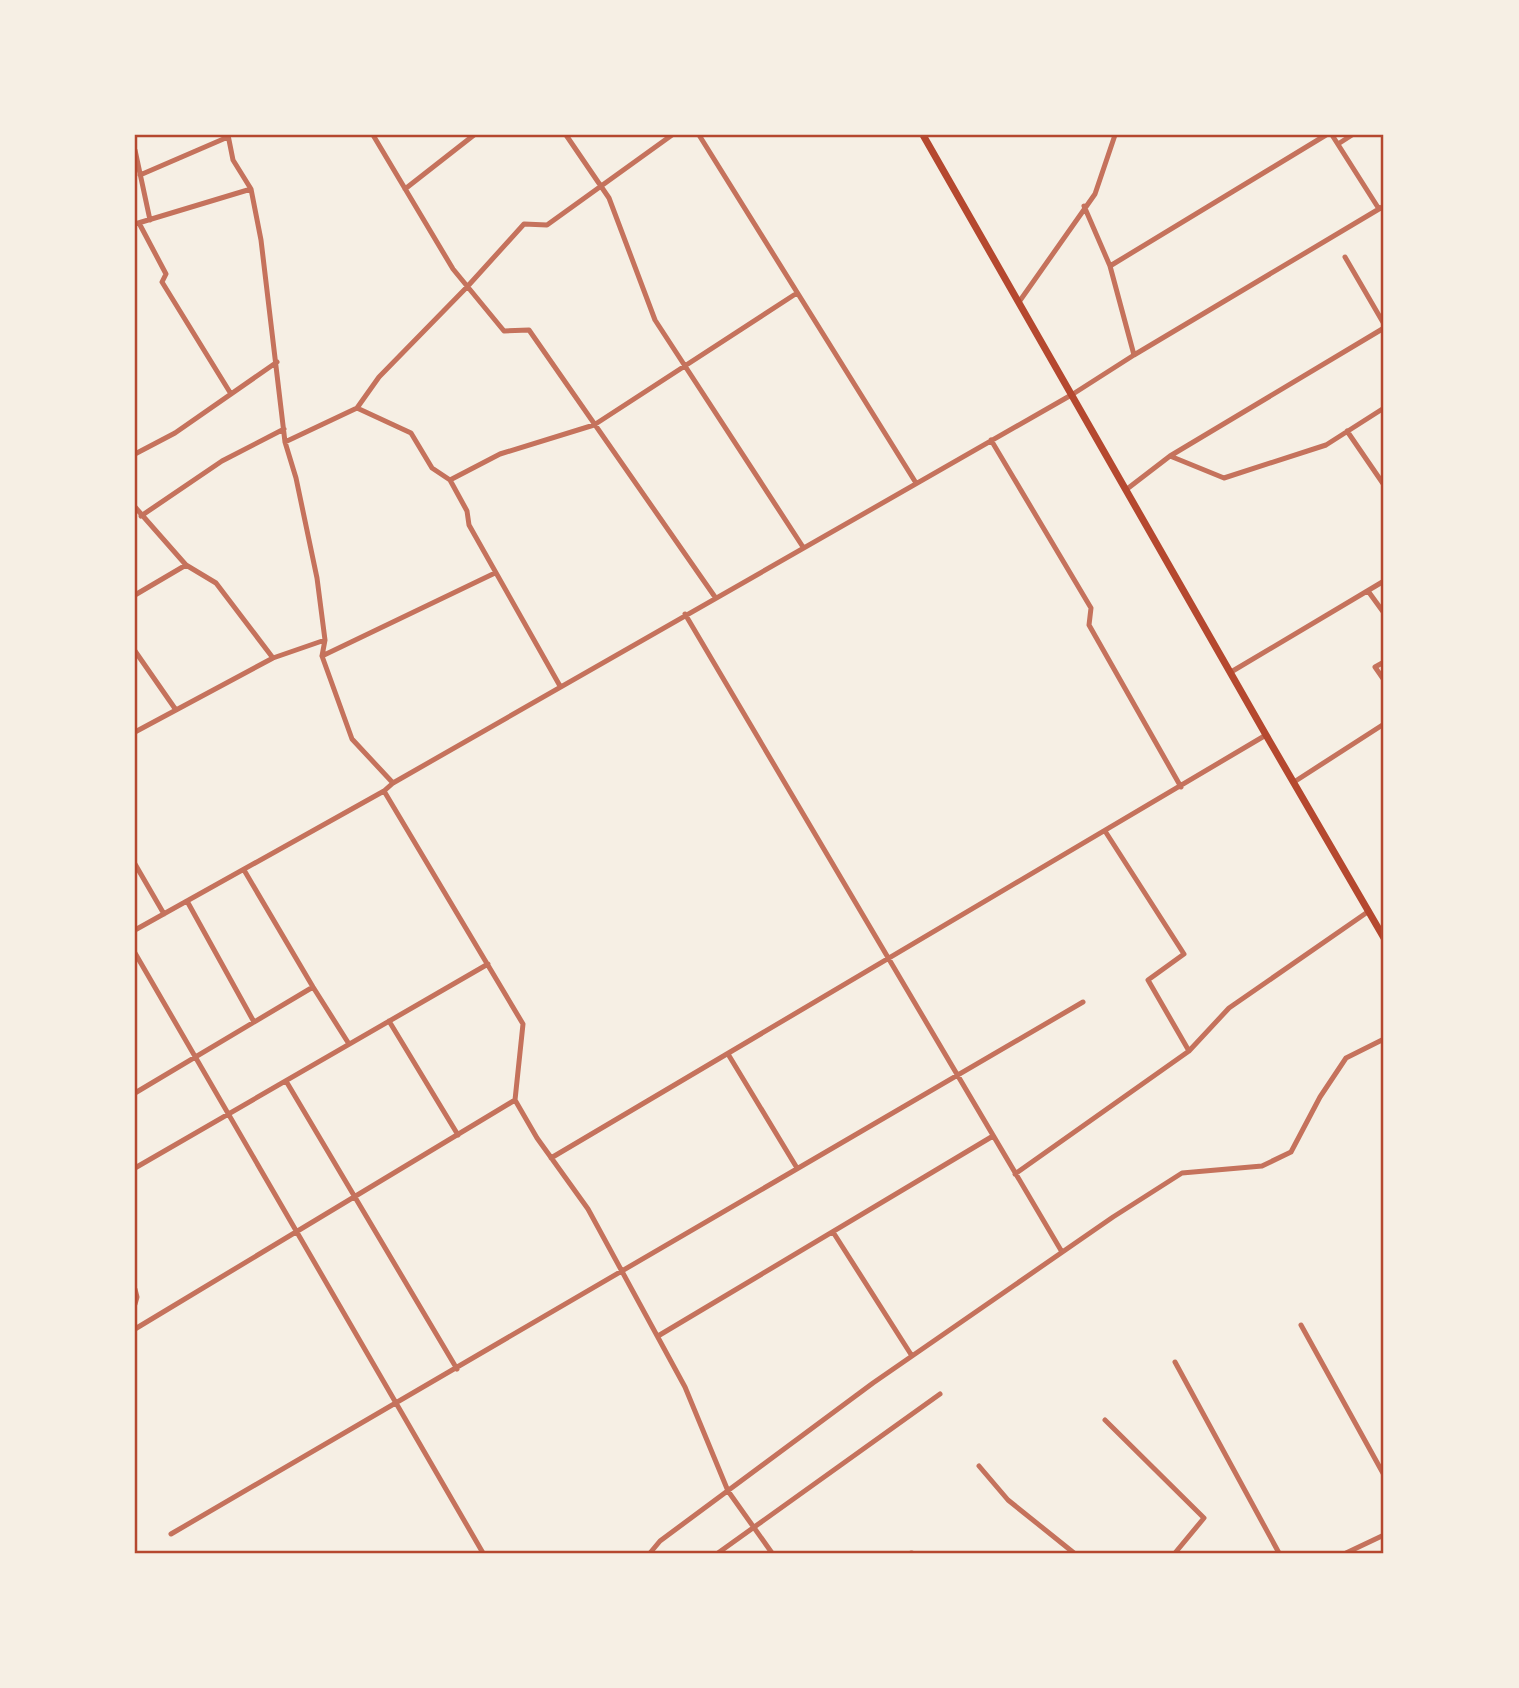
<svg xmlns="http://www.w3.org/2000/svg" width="1519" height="1688" viewBox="0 0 1519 1688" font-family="'Sofia Sans Condensed',sans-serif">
<rect width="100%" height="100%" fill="#f6efe4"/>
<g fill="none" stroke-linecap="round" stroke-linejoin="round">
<path stroke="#c5725c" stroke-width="5" d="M 228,135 L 233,160 L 251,189 L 261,240 L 285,442 L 296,478 L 317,578 L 325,640 L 322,656 L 352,739 L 393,783
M 373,135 L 453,269 L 504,331 L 529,330 L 715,597
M 566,135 L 609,198 L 655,320 L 803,547
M 699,135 L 916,483
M 1332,135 L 1379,209
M 1338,144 L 1352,135
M 135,150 L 150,220
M 140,175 L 228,137
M 405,189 L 474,135
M 1084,206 L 1110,266 L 1134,355
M 139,223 L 166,274 L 162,282 L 231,394
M 135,224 L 251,189
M 1345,257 L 1384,324
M 1110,266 L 1326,135
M 1019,302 L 1095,194 L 1115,135
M 357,408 L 411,433 L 432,468 L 450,480
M 1347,431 L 1384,485
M 991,440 L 1091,608 L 1089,625 L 1181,787
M 285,442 L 357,408 L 379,377 L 467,287 L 524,224 L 547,225 L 672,135
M 135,454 L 175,433 L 277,362
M 1170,456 L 1224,478 L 1326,445 L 1384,408
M 1127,489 L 1170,456 L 1384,328
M 135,507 L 186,565
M 141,516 L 222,461 L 284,429
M 1368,591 L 1384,613
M 135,595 L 186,565 L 216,583 L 273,658
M 685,614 L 1062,1252
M 135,651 L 176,710
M 322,656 L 495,573
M 1384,662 L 1375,667 L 1384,680
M 1231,672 L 1384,581
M 560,686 L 469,525 L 467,511 L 450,480 L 500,454 L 594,425 L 797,293
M 135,732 L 273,658 L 325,640
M 1294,782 L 1384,724
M 384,791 L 523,1024 L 515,1100 L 537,1138 L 588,1209 L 685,1387 L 728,1491 L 772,1553
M 1105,831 L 1184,954 L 1148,980 L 1189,1051
M 135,864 L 164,914
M 244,870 L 313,987 L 349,1044
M 187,901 L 254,1022
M 135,930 L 384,791 L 393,783 L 1073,394 L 1134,355 L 1384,206
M 135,953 L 483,1553
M 389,1021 L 458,1135
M 728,1054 L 797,1168
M 286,1081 L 457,1369
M 135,1093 L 313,987
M 551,1158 L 1266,735
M 135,1168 L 488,964
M 1015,1174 L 1189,1051 L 1229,1008 L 1369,911
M 833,1232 L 912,1356
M 135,1289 L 137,1297 L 135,1304
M 1301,1325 L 1384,1475
M 135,1329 L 515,1100
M 658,1336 L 993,1136
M 1175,1362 L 1279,1553
M 1105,1420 L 1204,1518 L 1175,1553
M 979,1466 L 1008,1500 L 1074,1553
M 171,1534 C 476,1358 779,1179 1083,1002
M 650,1553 L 660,1541 L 873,1383 L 1113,1217 L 1182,1173 L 1262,1166 L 1291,1152 L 1320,1097 L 1346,1058 L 1384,1039
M 718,1553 L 940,1394
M 911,1553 L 912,1553
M 1346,1553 L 1384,1535"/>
<path stroke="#b5482f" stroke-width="7" d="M 923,135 L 1266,735 L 1384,938"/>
</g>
<rect width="1519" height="1688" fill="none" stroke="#f6efe4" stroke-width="273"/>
<rect x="136" y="136" width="1246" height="1416" fill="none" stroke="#b5482f" stroke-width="2.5"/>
</svg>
